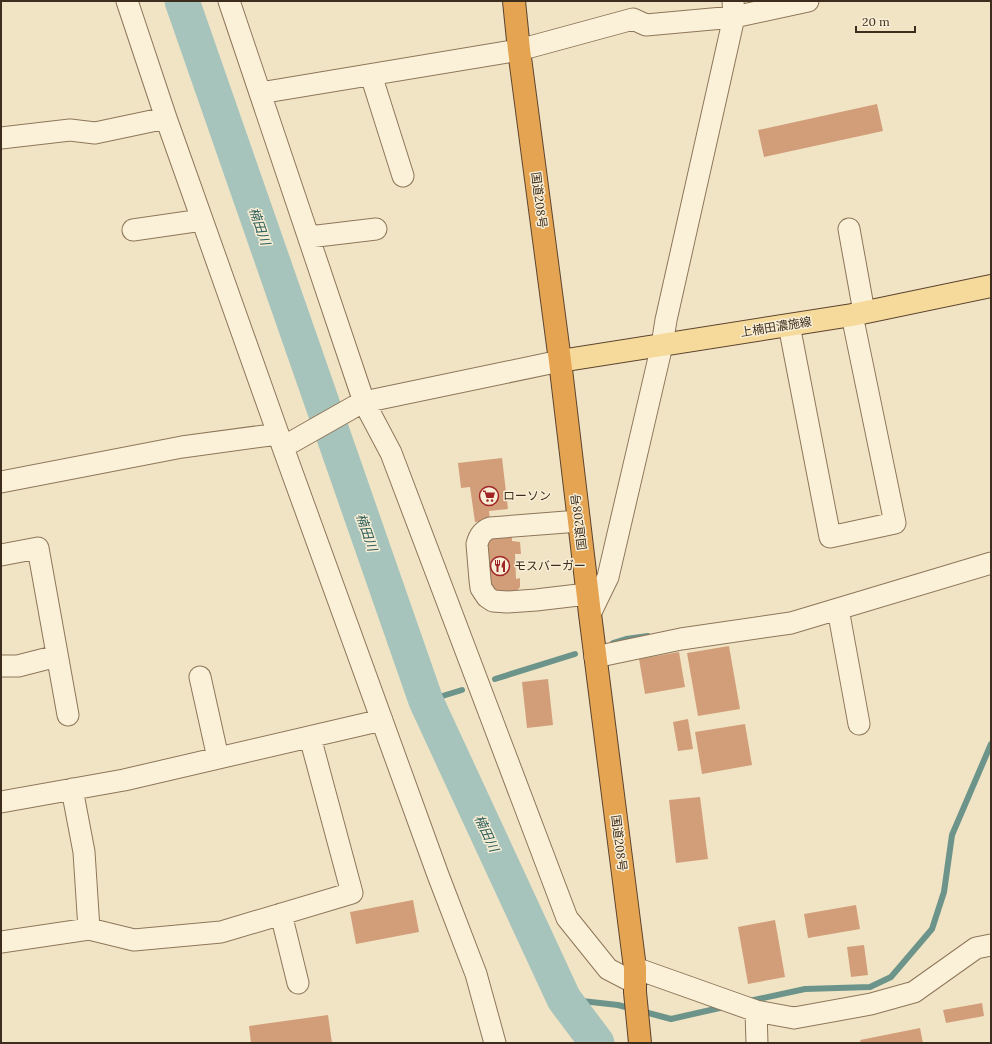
<svg xmlns="http://www.w3.org/2000/svg" width="992" height="1044" viewBox="0 0 992 1044" font-family="Lora,'Noto Sans JP',serif">
<rect width="100%" height="100%" fill="#f1e4c5"/>
<g fill="none" stroke-linecap="round" stroke-linejoin="round">
<path stroke="#6d948a" stroke-width="6" d="M 613,643 L 626,639 L 648,636
M 495,679 L 575,654
M 426,701 L 462,690
M 564,999 L 618,1005 L 671,1019 L 724,1007
M 749,1001 L 805,989 L 870,987 L 891,977 L 932,929 L 944,892 L 952,835 L 991,744"/>
<path stroke="#a7c4bc" stroke-width="35" d="M 182,1 L 426,701 L 564,999 L 597,1043"/>
</g>
<path fill="#d29e79" d="M 877,104 L 883,131 L 764,157 L 758,130 Z
M 502,458 L 508,509 L 489,511 L 490,520 L 475,522 L 470,487 L 461,488 L 458,463 Z
M 512,533 L 512,541 L 520,542 L 521,554 L 515,554 L 516,579 L 520,578 L 520,587 L 516,592 L 488,590 L 485,539 Z
M 729,646 L 740,709 L 698,716 L 687,653 Z
M 679,652 L 685,687 L 645,694 L 639,659 Z
M 548,679 L 553,725 L 527,728 L 522,682 Z
M 688,719 L 693,749 L 678,751 L 673,722 Z
M 745,724 L 752,765 L 702,774 L 695,732 Z
M 700,797 L 708,859 L 676,863 L 669,800 Z
M 413,900 L 419,932 L 356,944 L 350,912 Z
M 856,905 L 860,929 L 808,938 L 804,914 Z
M 775,920 L 785,977 L 748,984 L 738,927 Z
M 864,945 L 868,975 L 851,977 L 847,947 Z
M 982,1003 L 984,1016 L 946,1023 L 943,1010 Z
M 328,1015 L 332,1043 L 251,1043 L 249,1026 Z
M 920,1028 L 923,1043 L 861,1043 L 860,1040 Z"/>
<g fill="none" stroke-linecap="round" stroke-linejoin="round">
<g stroke="#8e7659" stroke-width="23">
<path id="minor" d="M 127,1 L 166,118 L 281,442 L 438,875 L 476,974 L 495,1043
M 229,1 L 364,402 L 391,453 L 567,918 L 608,969 L 635,983
M 371,75 L 403,176
M 260,93 L 519,50 L 633,19 L 646,25 L 734,17 L 808,1
M 1,138 L 70,130 L 95,133 L 166,118
M 849,229 L 864,312
M 133,230 L 202,220
M 309,237 L 376,229
M 789,325 L 830,537 L 895,523 L 852,315
M 281,442 L 292,442 L 359,404 L 364,402 L 560,361
M 1,482 L 182,447 L 278,434
M 579,521 L 490,528 C 482,531 479,536 477,544 L 480,580 L 481,588 L 487,597 L 493,601 L 507,602 L 536,600 L 587,594
M 1,555 L 38,548 L 68,715
M 838,609 L 859,724
M 590,614 L 608,577 L 662,345 L 666,320 L 734,17 L 733,1
M 595,657 L 681,639 L 791,623 L 991,563
M 1,666 L 18,666 L 57,656
M 200,677 L 218,758
M 72,789 L 84,852 L 89,929
M 1,802 L 124,780 L 382,720
M 281,914 L 298,983
M 1,942 L 89,929 L 134,940 L 221,932 L 352,893 L 310,737
M 635,968 L 756,1011 L 794,1018 L 871,1004 L 914,992 L 976,948 L 991,945
M 756,1011 L 757,1043"/>
</g>
<g stroke="#5c432e" stroke-width="24">
<path id="major" d="M 560,361 L 852,315 L 991,286"/>
</g>
<g stroke="#5c432e" stroke-width="24">
<path id="highway" d="M 514,1 L 519,50 L 560,361 L 590,614 L 635,968 L 635,992 L 640,1043"/>
</g>
<use href="#minor" stroke="#fbf1d9" stroke-width="21"/>
<use href="#major" stroke="#f6da9b" stroke-width="22"/>
<use href="#highway" stroke="#e5a451" stroke-width="22"/>
</g>
<defs>
<g id="supermarket-ring" transform="scale(1)"><circle r="9.5" fill="#f8eed5" stroke="#a12526" stroke-width="1.5"/><path d="M-6-5.5h2.5l.6 2H6L4.5 2H-2.5L-4.4-4H-6ZM-1.5 3.2a1.3 1.3 0 1 0 .1 0ZM3 3.2a1.3 1.3 0 1 0 .1 0Z" fill="#a12526"/></g>
<g id="restaurant-ring" transform="scale(1)"><circle r="9.5" fill="#f8eed5" stroke="#a12526" stroke-width="1.5"/><path d="M-5-6h1v4h1v-4h1v4h1v-4h1v5L-1.5 .5V6h-2V.5L-5-1ZM5-6V6H3V1.5H1.5Q1.5-4 5-6Z" fill="#a12526"/></g>
</defs>
<g fill-rule="evenodd">
<use href="#supermarket-ring" x="489" y="496"/>
<use href="#restaurant-ring" x="500" y="566"/>
</g>
<g text-anchor="middle" stroke-width="3" stroke-linejoin="round" paint-order="stroke">
<g font-size="12" fill="#3d2d1e" stroke="#f8eed5">
<text transform="translate(539 200) rotate(83)" y="4">国道208号</text>
<text transform="translate(776 327) rotate(-9)" y="4">上楠田濃施線</text>
<text transform="translate(579 522) rotate(-97)" y="4">国道208号</text>
<text transform="translate(619 843) rotate(83)" y="4">国道208号</text>
</g>
<g font-size="12" fill="#3d2d1e" stroke="#f8eed5" text-anchor="start">
<text x="503" y="500">ローソン</text>
<text x="514" y="570">モスバーガー</text>
</g>
<g font-size="13" font-style="italic" fill="#2d5e5b" stroke="#f8eed5">
<text transform="translate(260 226) rotate(71)" y="5">楠田川</text>
<text transform="translate(367 532) rotate(71)" y="5">楠田川</text>
<text transform="translate(487 833) rotate(65)" y="5">楠田川</text>
</g>
</g>
<rect width="992" height="1044" fill="none" stroke="#3d2d1e" stroke-width="4"/>
<path d="M856 26v6h59v-6" fill="none" stroke="#3d2d1e" stroke-width="2"/>
<text x="862" y="26" font-size="12" fill="#3d2d1e" stroke="#f8eed5" stroke-width="3" paint-order="stroke">20 m</text>
</svg>
